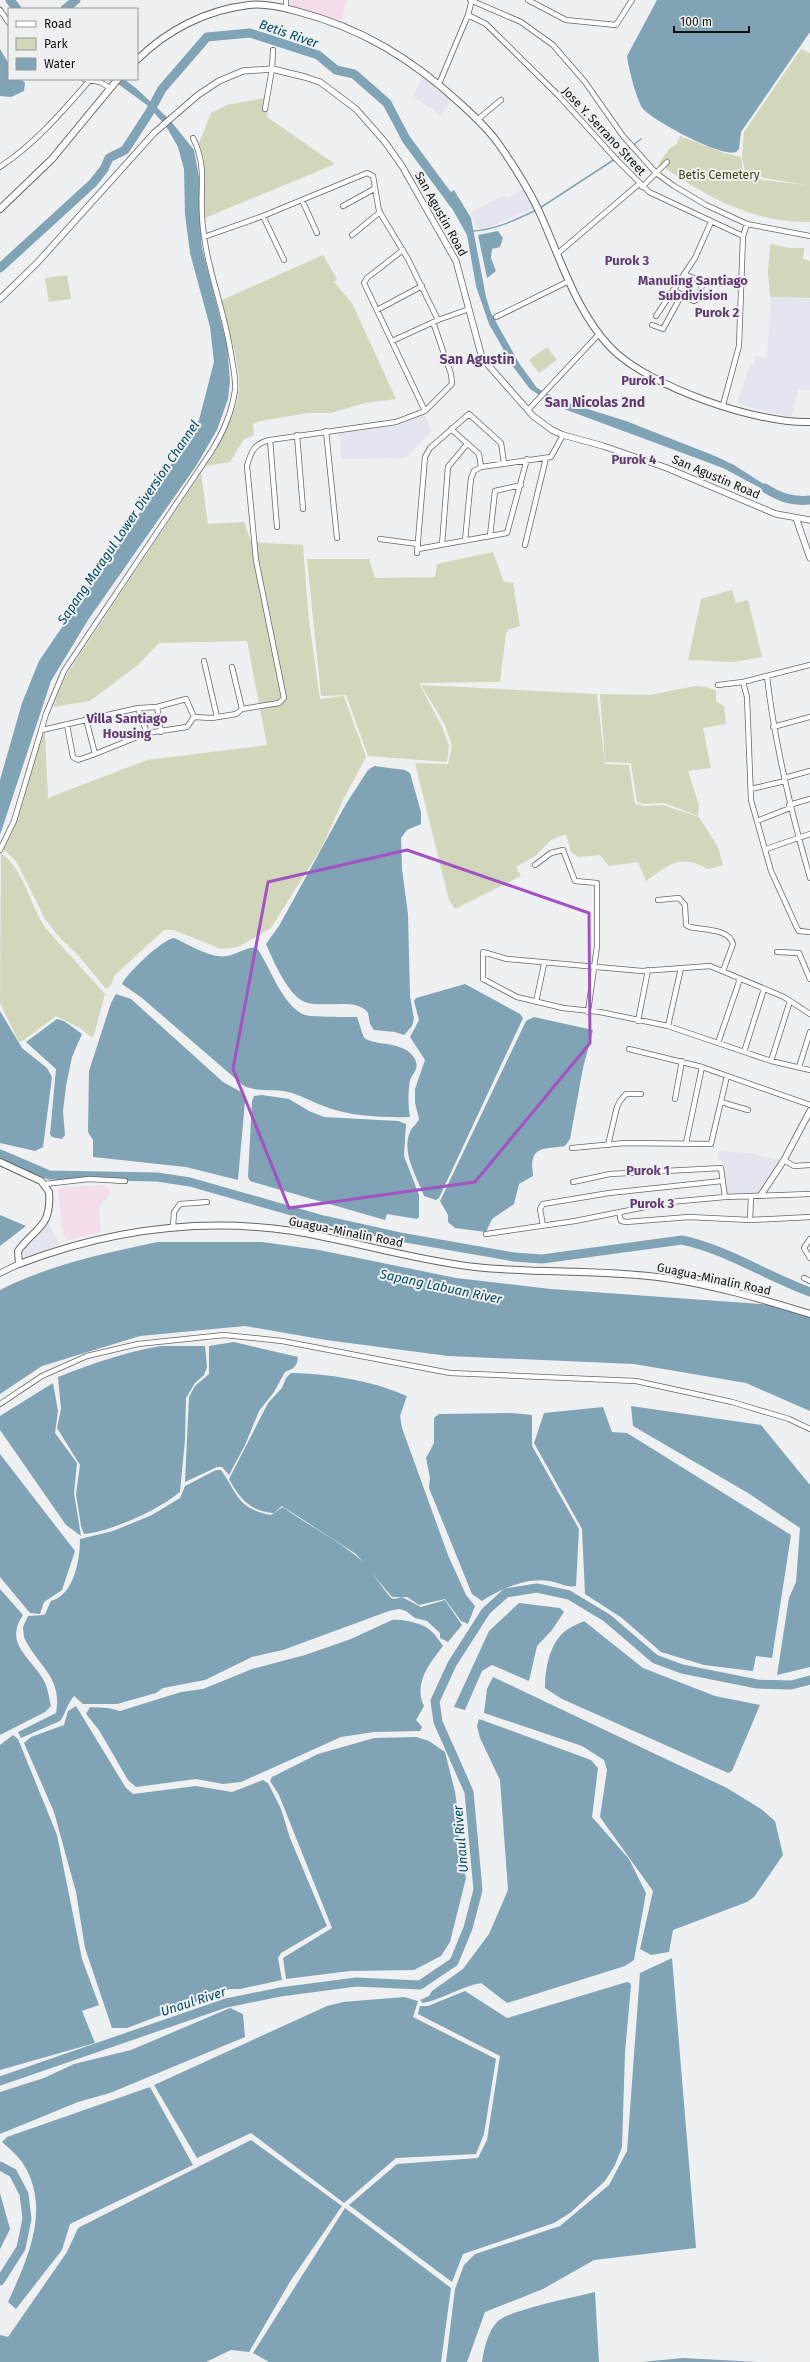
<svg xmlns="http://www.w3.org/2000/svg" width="810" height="2362" viewBox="0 0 810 2362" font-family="'Fira Sans',sans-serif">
<rect width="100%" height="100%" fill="#eff0f1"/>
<path fill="#e4e5ee" d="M 424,73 L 453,99 L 440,115 L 413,96 Z
M 523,189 L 535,208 L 485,229 L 476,228 L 471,212 L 503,195 L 507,198 Z
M 771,298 L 810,299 L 810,390 L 798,390 L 804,366 L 791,417 L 737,404 L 750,364 L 754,365 L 756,356 L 767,358 Z
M 424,415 L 432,431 L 406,458 L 341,459 L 340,431 L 365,430 L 365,427 L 398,426 Z
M 719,1151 L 749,1153 L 785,1161 L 763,1195 L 727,1196 L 722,1161 L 718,1160 Z
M 48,1222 L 60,1245 L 25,1257 L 22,1252 L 23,1249 L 41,1234 Z"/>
<path fill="#f5deeb" d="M 287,0 L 347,0 L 342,20 L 290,8 L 286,7 Z
M 104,1185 L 112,1192 L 99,1207 L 101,1232 L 66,1241 L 62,1227 L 58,1188 Z"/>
<path fill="#d2d6ba" d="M 801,49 L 810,53 L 810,222 C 756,224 701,195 659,163 L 670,148 L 676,145 L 680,136 L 724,153 L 741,157 L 743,171 L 763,180 L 807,185 L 764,178 L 745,170 L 742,158 L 744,132 Z
M 269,97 L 267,117 L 335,164 L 205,218 L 204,160 L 199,143 L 211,113 L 227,105 Z
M 770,244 L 790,248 L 804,248 L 803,259 L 810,261 L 810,298 L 770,297 L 768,271 Z
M 323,255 L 337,279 L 334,282 L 352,303 L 396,399 L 365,403 L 331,413 L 307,413 L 261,421 L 253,424 L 254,435 L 244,439 L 230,462 L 206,466 C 218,445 237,414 239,390 C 241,366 227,325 222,300 Z
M 67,275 L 71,299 L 49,302 L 45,278 Z
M 547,347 L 557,360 L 539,373 L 529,360 Z
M 201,473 L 208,524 L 244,522 L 251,542 L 303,545 L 309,621 L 320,699 L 344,696 L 366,757 L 343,800 L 322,847 L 271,928 L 238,947 L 221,949 L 174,930 L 164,930 L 114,976 L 111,985 L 106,989 L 78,955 L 60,938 L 45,919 L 16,861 L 3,849 L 12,833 L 21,806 L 41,733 L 45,731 L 48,798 L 147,760 L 267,745 L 247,641 L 159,643 L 138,665 L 90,701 L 53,707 L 66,675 Z
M 493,552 L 504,582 L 513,583 L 520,626 L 508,630 L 506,633 L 500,682 L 419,683 L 442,727 L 449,745 L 447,762 L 368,756 L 346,695 L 321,696 L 307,559 L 369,559 L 375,578 L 435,577 L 437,564 Z
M 732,590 L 736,603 L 748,600 L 762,657 L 733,662 L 688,660 L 701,599 Z
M 421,685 L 597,694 L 605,764 L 629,765 L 635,804 L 645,806 L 663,805 L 699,817 L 718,847 L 723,865 L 708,869 C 679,854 671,863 646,881 L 638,862 L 609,866 L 600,855 L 578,857 L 571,852 L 566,834 L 551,840 L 535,856 L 516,867 L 521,876 L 455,909 L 449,900 L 415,763 L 448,764 L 452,746 L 445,725 Z
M 695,686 L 707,687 L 716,691 L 716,701 L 724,706 L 726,724 L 703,728 L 711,768 L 688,771 L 699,805 L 698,816 L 665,803 L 644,804 L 637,802 L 631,763 L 605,762 L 600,694 L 650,695 Z
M 1,853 C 25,870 30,907 47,930 L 105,994 L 93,1038 L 80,1028 L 56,1016 L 24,1040 L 19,1042 L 0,1003 Z"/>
<path fill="#80a3b5" d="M 657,0 L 810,0 L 810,32 L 741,132 L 739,149 L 736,152 C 722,158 654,121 643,109 C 637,101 628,67 627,56 Z
M 0,49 L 9,64 L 9,79 L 21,79 L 25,83 L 24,91 L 11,97 L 0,96 Z
M 111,79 L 124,79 L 137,89 L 170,120 L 194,150 L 199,177 L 199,212 L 202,248 L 227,345 L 230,381 L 228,399 L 217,430 L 196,466 L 88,620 L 51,681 L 0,835 L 0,780 L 22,703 L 39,661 L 147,502 L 199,420 L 214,362 L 210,327 L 190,253 L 185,214 L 184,169 L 178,147 L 166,126 L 147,105 Z
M 454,190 L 471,218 L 486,297 L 491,313 L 519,363 L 537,388 L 559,400 L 626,421 L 715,456 L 734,465 L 776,492 L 775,496 L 723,468 L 556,406 L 530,389 L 514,368 L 489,324 L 476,286 L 467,235 L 445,196 Z
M 498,231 L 503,238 L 500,247 L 492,249 L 491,258 L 496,271 L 487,278 L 478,235 Z
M 374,766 L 405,770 L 410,773 L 421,812 L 421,824 L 407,830 L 401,838 L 402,869 L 408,914 L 410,996 L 414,1019 L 412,1026 L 404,1035 L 395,1032 L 374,1030 L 370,1024 L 368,1013 C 357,996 320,1010 303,1001 C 287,993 273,960 266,944 L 279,926 L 346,804 L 368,770 Z
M 174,938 C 188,944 211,959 227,956 C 238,954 247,946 257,948 C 270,967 283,1007 305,1015 C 312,1017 348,1017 357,1017 L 364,1038 C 376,1045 389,1042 402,1048 C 410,1051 419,1060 416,1069 C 415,1073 411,1076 410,1080 C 408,1092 408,1106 410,1117 C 387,1118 350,1116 329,1108 C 316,1104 305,1097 292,1093 C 276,1088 260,1093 244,1086 L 142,998 L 122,984 C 127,973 163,939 174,938 Z
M 465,984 L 520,1014 L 523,1018 L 439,1198 L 436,1200 L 424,1196 C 417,1177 401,1153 410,1132 C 412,1127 417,1124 419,1119 L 415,1103 L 415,1089 L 425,1060 L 410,1037 L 419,1020 L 414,1001 L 416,998 Z
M 116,994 L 131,999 L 223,1082 L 241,1092 L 245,1101 L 238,1180 L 186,1167 L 93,1157 L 93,1140 L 88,1132 L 89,1071 L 111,1003 Z
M 0,1011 L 22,1048 L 47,1068 L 52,1077 L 43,1147 L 35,1151 L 0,1143 Z
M 534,1017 L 593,1030 L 583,1068 L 570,1139 L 565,1146 C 554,1149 536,1145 533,1159 C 531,1164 533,1170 533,1176 L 519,1184 L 514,1204 L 492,1219 L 486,1232 L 455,1228 L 448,1222 L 448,1215 L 440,1201 L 526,1021 Z
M 57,1019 L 64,1021 L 82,1034 L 72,1057 L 66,1086 L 63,1111 L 65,1135 L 62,1139 L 52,1137 L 50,1134 L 56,1069 L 26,1042 Z
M 262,1095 L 289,1099 L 309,1111 L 324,1117 L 398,1121 L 406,1124 L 404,1156 L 419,1195 L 419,1217 L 417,1219 L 387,1214 L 385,1220 L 250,1181 L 248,1177 L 252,1101 L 254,1096 Z
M 0,1215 L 26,1226 L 0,1246 Z
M 158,1242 L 262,1242 L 319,1250 L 456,1278 L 551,1289 L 774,1305 L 810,1318 L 810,1411 L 746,1383 L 634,1364 L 448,1356 L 326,1340 L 245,1326 L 140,1336 L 42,1366 L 0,1394 L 0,1290 C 49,1265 104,1253 158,1242 Z
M 234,1342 L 298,1357 C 297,1367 294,1368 285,1372 L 274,1392 L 259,1411 L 245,1445 L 229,1475 L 222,1467 L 217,1467 L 185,1482 L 189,1397 L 195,1386 L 209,1374 L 209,1346 Z
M 161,1346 L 205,1346 L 207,1367 L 204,1375 L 195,1383 L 186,1398 L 185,1440 L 180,1492 C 158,1510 113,1531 84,1534 L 81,1526 L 76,1494 L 80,1465 L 57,1428 L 61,1409 L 58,1377 C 91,1364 125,1352 161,1346 Z
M 291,1373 C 331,1374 370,1380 407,1396 L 400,1416 L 402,1428 L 448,1555 L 466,1595 L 475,1606 L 468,1624 L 461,1621 L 445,1599 L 419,1605 L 407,1597 L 392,1597 L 356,1554 L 282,1506 L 274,1513 C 251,1512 239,1498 229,1479 L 268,1403 L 282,1388 L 286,1378 Z
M 53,1383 L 58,1411 L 55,1433 L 77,1463 L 74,1493 L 81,1536 L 66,1525 L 0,1430 L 0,1416 Z
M 631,1406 L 761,1425 L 810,1485 L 810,1667 L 777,1675 L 789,1598 L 796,1582 L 800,1528 L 748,1493 L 633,1426 Z
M 603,1407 L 612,1432 L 627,1433 L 791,1535 L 772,1658 L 756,1656 L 753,1671 L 704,1665 L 661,1652 L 622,1618 L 585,1594 L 582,1529 L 534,1443 L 544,1413 Z
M 512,1413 L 532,1415 L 532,1446 L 579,1529 L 576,1586 C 567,1588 558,1582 549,1581 C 527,1577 500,1589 482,1601 L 472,1594 L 429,1488 L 430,1478 L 426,1458 L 434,1443 L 434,1418 L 439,1414 Z
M 0,1454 L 75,1551 L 62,1590 L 44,1602 L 40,1614 L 30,1613 L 0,1577 Z
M 216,1470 L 221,1470 C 239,1496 237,1508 271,1515 L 283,1507 C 306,1524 332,1537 355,1555 C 368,1565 380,1585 391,1598 L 394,1599 L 402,1597 L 421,1607 L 445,1600 L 462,1625 L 448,1642 L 440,1638 L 440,1633 L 427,1621 L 415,1618 L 406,1611 L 399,1609 L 389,1611 L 283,1650 L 252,1657 L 205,1680 L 163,1688 L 156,1693 L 117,1704 L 83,1704 L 74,1696 C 67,1704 65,1715 60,1721 L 21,1738 L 18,1732 L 56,1713 C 63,1676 36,1665 24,1637 L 23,1627 L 28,1616 C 50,1614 42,1619 51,1601 C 74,1595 80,1560 80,1539 L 113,1531 L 152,1515 L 180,1498 L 185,1486 Z
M 0,1589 L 23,1615 C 4,1643 29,1656 43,1679 C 48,1687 49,1698 51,1706 L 45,1712 L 0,1735 Z
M 519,1603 L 560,1608 L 564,1612 L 552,1630 L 537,1646 L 529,1681 L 492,1665 L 482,1671 L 465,1710 L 454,1707 L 489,1631 Z
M 392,1620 C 403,1619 423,1623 431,1631 C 436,1635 439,1641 443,1646 C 430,1663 413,1683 424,1706 L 416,1720 L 422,1727 L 420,1731 L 374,1732 L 341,1737 L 241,1782 L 223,1784 L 196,1779 L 136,1787 L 128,1780 L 99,1730 L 86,1714 L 90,1707 L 108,1708 L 120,1711 L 181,1692 L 203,1689 L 252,1669 L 305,1655 L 351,1639 Z
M 584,1621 L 643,1668 L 715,1696 L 760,1705 L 732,1771 L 728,1773 L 562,1699 L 545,1688 C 545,1670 549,1645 564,1632 C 570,1627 578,1624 584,1621 Z
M 493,1677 L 727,1788 L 761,1809 L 775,1821 L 783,1855 L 754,1897 L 747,1902 L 673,1930 L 669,1952 L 651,1955 L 640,1949 L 653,1891 L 600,1817 L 607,1770 L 604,1760 L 582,1746 L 484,1713 L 487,1689 Z
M 76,1706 L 126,1788 L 133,1794 L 196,1786 L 232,1792 L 263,1780 L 268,1783 L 281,1809 L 290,1838 L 327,1926 L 281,1953 L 278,1958 L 282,1980 L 240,1989 L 230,1989 L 127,2028 L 112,2028 L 85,1948 L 76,1892 L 54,1812 L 24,1743 L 31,1737 L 64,1725 L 68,1711 Z
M 479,1719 L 591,1760 L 598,1768 L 592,1817 L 629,1859 L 646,1893 L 634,1960 L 625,1966 L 507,2003 L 481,1983 C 460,1987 443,1999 423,2003 L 420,2000 L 429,1996 L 432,1991 L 463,1969 L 489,1934 L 508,1890 L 500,1780 L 480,1738 L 477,1726 Z
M 13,1735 L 18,1739 L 57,1835 L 82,1959 L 99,2005 L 82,2011 L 95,2043 L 0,2070 L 0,1745 Z
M 416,1737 L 429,1741 L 445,1752 L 455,1792 L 459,1819 L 459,1849 L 466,1878 L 450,1942 L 441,1956 L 414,1970 L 350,1971 L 286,1979 L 283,1958 L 332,1928 L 279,1795 L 270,1781 L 272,1777 L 318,1754 L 374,1738 Z
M 672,1958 L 696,2248 L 594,2260 L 543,2289 L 485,2312 L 467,2362 L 446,2362 L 455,2289 L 464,2265 L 475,2254 L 560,2226 L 609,2185 L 627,2151 L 640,1973 Z
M 627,1982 L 630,1983 L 631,1986 L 625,2052 L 622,2147 L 615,2165 L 605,2181 L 570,2213 L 554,2223 L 463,2254 L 452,2282 L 349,2205 L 397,2164 L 478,2158 L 487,2140 L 500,2056 L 418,2014 L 420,2006 L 428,2006 L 465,1991 L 507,2018 Z
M 404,1997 L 418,2001 L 413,2017 L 496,2059 L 484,2134 L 476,2154 L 396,2158 L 344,2203 L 251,2133 L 197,2158 L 154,2085 L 327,2006 L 343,2002 Z
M 230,2008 L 243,2014 L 245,2037 L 110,2093 L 78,2102 L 0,2134 L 0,2092 L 44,2078 L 74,2064 L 131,2050 Z
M 150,2087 L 193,2165 L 70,2224 L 62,2250 L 16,2309 L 8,2302 C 28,2258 52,2207 22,2162 C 17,2155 9,2148 2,2142 L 7,2137 Z
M 251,2140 L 342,2206 L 291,2280 L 249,2352 L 231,2350 L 206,2362 L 0,2362 L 0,2335 L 8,2337 L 67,2252 L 78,2228 Z
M 0,2193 L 10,2229 L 0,2249 Z
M 345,2208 L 451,2288 L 441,2362 L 269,2362 L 253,2353 Z
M 595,2292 L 599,2362 L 482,2362 C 484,2349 488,2331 497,2322 C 508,2310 576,2297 595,2292 Z
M 683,2358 L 759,2362 L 641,2362 Z"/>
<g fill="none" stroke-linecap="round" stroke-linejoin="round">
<path stroke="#80a3b5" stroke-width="1.5" d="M 617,158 L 641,139
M 540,208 L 615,159
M 472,231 C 495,230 516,220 536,210"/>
<path stroke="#80a3b5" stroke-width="9" d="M 10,0 L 17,9
M 65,9 L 76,0
M 0,268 L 93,183 L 104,169 L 109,158 L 125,150 L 149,113 L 162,89 L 207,37 L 250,33 L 318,55 L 336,70 L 354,74 L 387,103 L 406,139 L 454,204
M 765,488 C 779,497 792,502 810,500
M 0,1154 L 49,1175 L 157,1177 L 190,1182 L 323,1220 L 400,1237 L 514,1257 L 542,1259 L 682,1240 C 728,1250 766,1276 810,1292
M 0,2081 L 226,2003 L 280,1992 L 356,1982 L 420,1985 L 454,1962 L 468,1928 L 478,1890 L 469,1792 L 438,1722 L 435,1701 L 452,1664 L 486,1611 L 506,1593 L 537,1588 L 569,1595 L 607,1618 L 655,1659 L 682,1669 L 757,1684 L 791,1685 L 810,1680
M 0,2166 L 13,2173 L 24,2194 L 27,2219 L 21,2248 L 0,2281"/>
<g stroke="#666667" stroke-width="6">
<path id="minor" d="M 470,0 L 521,22 L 553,45 L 585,82 L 623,136 L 656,173 L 674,186 L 706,205 L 747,224 L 810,236
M 528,0 L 566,20 L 616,25 L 632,0
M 286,8 L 286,0
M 0,10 L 9,23
M 468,15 L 486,24 L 559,96 L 616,159 L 649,192 L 743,236
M 84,79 L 100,82 L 110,88
M 439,84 L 468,15 L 472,0
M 265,109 L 272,69 L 273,50
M 477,120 L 501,100
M 0,167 C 36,143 62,112 90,80
M 642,187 L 667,162
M 302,200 L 317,233
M 343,206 L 374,189
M 263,216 L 284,260
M 352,235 L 380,212
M 204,237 L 263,216 L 367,173 L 373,176 L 379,211 L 408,259 L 438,320
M 403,250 L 367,278 L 364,283 L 425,411
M 557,254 L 639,184
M 673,290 L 694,301 L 698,299 L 703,282 L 684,274
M 377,310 L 422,286
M 656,316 L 695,258 L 711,222
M 496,317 L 569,281
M 652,325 L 663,329 L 681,296
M 392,341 L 438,320 L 469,309
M 723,405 L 739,346 L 743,236 L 747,224
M 528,410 L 599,334
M 451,429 L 479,454 L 481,467
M 326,431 L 337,538
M 297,435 L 303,509
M 270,440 L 277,527
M 490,536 L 495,491 L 521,485
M 380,539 L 418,544
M 465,541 L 471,478 L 474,471 L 481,467 L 551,457 L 563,435
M 442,545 L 448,467 L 467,444
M 525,545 L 546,458
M 418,549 L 507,533 L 527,459
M 417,553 L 425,457 L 430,448 L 469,414 L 501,443 L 504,463
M 204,661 L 217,717
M 232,667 L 242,709
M 767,677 C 775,745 791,812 810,878
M 743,682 L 747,697 L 751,800 L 771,871 L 797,928 L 799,931 L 810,932
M 718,685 L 743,682 L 810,665
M 157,707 L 161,732
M 138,708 L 147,733
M 194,717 L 212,718 L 236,714 L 242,709 L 279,703 L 284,698 L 256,560 L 247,466 C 251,451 255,443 270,440 L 396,422 L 425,411 L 452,384 L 451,374 L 433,322
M 67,725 L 73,757 L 78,760 L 95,754 L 86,719
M 773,727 L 810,717
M 42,730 L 138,708 L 157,707 L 186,699 L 194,717
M 95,754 L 147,733 L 187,727 L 194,717
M 784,778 L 810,771
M 751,789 L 785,781
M 789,805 L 810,799
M 757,821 L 790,808
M 766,849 L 810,834
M 0,850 L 14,821 L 46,714 L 64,671 L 211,452 C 223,433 232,413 235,390 C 236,378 233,366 231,354 C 224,307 204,263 202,215 C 200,186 207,166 193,138
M 535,865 L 551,853 L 563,850 L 575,881 L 597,883 L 597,946 L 588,1012
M 658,900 L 679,898 L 685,905 L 686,925 L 690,927 C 702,930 729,928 733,944 L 723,971
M 777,952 L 799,953 L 810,979
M 536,1002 L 544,964
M 810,1014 L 784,997 L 710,966 L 642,971 L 507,959 L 483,952 L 483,979 L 517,997 L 563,1008 L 600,1012 L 668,1026 L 771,1061 L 810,1070
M 638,1021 L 648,970
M 668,1026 L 681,968
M 718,1043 L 740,979
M 629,1049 L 702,1067 L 810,1105
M 744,1052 L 764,989
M 771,1061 L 790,1001
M 799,1067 L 810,1032
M 675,1099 L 682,1061
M 721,1102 L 748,1110
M 686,1143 L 702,1067
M 608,1145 L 617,1107 L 620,1101 L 626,1094 L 641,1094
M 572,1148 L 625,1143 L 711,1144 L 727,1076
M 784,1160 L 794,1166 L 810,1165
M 573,1182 L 610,1174 L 721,1168 L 725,1197 L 810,1194
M 45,1184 L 89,1179 L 125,1181
M 619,1213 L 621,1221 L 626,1222 L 689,1217 L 750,1220 L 810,1217
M 750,1220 L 751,1196
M 543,1226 L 540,1209 L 543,1204 L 609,1193 L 722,1181
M 173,1227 L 174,1212 L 180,1204 L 207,1202
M 486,1234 L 575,1221 L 670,1202 L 725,1197
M 810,1239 L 804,1248 L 810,1258
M 804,1278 L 810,1281
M 0,1404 L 42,1376 L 87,1356 L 138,1344 L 224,1335 L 282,1341 L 450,1373 L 636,1381 L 732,1402 L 789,1419 L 810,1429"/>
</g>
<g stroke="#666667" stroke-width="7">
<path id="tertiary" d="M 0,299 L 38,262 L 154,133 L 198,95 L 219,81 L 243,71 L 272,69 L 305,77 L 320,82 L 356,109 L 385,142 L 402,166 L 456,261 L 482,358 L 533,416 L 552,430 L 563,435 L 603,446 L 667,468 L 776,514 L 810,520
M 796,518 L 810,558
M 761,1195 L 784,1160 L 810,1111
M 0,1273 L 19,1264"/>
</g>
<g stroke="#666667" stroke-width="8">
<path id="secondary" d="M 137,60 C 167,30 206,10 249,5 C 264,3 281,7 296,11 C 362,28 412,59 462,105 C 474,116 488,129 498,143 C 514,166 531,192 542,218 C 562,263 577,313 612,349 C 650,387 757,424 810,422
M 0,209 L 52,159 L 118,79
M 0,1162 L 41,1181 L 49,1192 C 52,1228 34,1228 18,1251 L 19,1264 C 108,1230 198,1217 293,1231 C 354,1241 413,1260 475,1267 C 538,1274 602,1269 665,1278 C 714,1285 762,1299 810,1314"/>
</g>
<use href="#minor" stroke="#fff" stroke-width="4.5"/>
<use href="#tertiary" stroke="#fff" stroke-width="5.5"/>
<use href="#secondary" stroke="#fff" stroke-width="6"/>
</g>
<path fill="none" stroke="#a252c3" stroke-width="3" stroke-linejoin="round" d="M 407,850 L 589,913 L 590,1043 L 475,1182 L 289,1208 L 233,1069 L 268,882 Z"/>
<g text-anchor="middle" stroke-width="4" stroke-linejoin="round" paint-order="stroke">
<g font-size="12" fill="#101010" stroke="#eff0f1">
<text transform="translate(604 131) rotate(47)" y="4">Jose Y. Serrano Street</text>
<text transform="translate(441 214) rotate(61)" y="4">San Agustin Road</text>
<text transform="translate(716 477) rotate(23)" y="4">San Agustin Road</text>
<text transform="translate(346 1232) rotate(11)" y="4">Guagua-Minalin Road</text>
<text transform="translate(714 1279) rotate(12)" y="4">Guagua-Minalin Road</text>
</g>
<g font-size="12" fill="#42470e" stroke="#eff0f1">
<text x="719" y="179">Betis Cemetery</text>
</g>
<g font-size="13" font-style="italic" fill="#004a63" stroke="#eff0f1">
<text transform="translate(289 33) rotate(19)" y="5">Betis River</text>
<text transform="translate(128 522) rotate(-56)" y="5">Sapang Maragul Lower Diversion Channel</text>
<text transform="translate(441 1286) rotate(12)" y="5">Sapang Labuan River</text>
<text transform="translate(460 1839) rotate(-95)" y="5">Unaul River</text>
<text transform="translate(193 2001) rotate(-18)" y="5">Unaul River</text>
</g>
<g font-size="13" font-weight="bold" fill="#623b74" stroke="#eff0f1">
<text x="627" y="265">Purok 3</text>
<text x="693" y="285">Manuling Santiago<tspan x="693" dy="15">Subdivision</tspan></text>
<text x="717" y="317">Purok 2</text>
<text x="643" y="385">Purok 1</text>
<text x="634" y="464">Purok 4</text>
<text x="127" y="723">Villa Santiago<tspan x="127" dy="15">Housing</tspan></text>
<text x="648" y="1175">Purok 1</text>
<text x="652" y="1208">Purok 3</text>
</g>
<g font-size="14" font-weight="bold" fill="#623b74" stroke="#eff0f1">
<text x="477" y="364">San Agustin</text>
<text x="595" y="407">San Nicolas 2nd</text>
</g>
</g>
<rect x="8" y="8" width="130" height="72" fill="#eff0f1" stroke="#969697"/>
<rect x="16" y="21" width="20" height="6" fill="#ffffff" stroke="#969697"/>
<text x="44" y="28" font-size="12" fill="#101010">Road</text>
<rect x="16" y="38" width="20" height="12" fill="#d2d6ba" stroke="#969697"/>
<text x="44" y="48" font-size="12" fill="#101010">Park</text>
<rect x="16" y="58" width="20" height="12" fill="#80a3b5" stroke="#969697"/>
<text x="44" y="68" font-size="12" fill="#101010">Water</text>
<path d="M674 26v6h75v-6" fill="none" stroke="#101010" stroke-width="2"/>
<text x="680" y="26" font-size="12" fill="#101010" stroke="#eff0f1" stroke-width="3" paint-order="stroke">100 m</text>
</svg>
